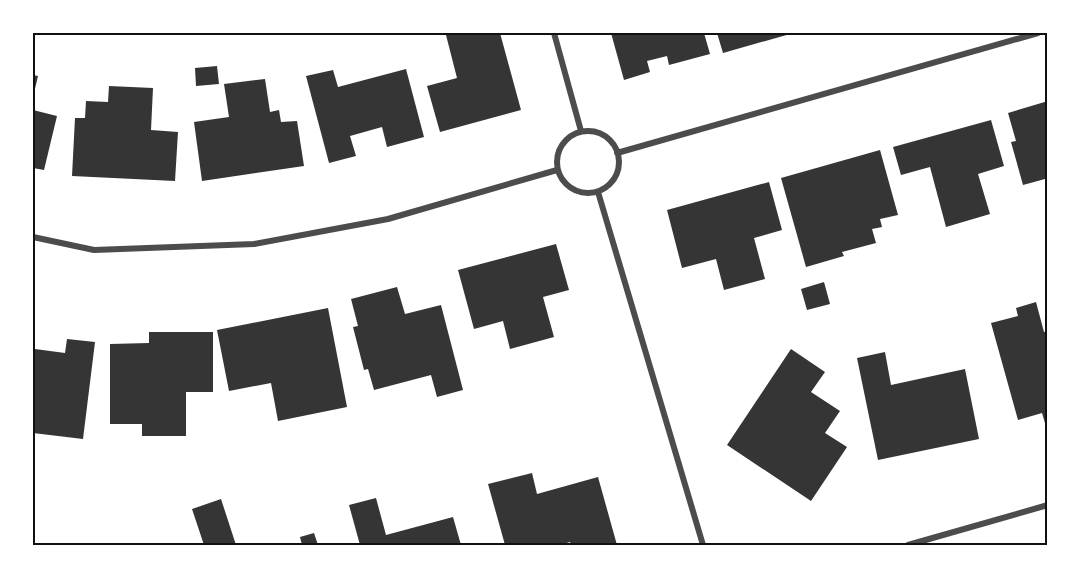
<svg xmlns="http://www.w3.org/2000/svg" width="1081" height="578" viewBox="0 0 1081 578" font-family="'Sofia Sans Condensed',sans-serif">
<rect width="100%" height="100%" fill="#fff"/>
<path fill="#353535" d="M 453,33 L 500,33 L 521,110 L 440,132 L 427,86 L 457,78 L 446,35 Z
M 611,33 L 704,33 L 710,54 L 669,65 L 667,56 L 647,61 L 650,72 L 624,80 Z
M 717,33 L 790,33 L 790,34 L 723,53 Z
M 217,66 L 219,84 L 196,86 L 195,68 Z
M 406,69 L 424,137 L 387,147 L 382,127 L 350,136 L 356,156 L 329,163 L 306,76 L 333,70 L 338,87 Z
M 33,75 L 38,76 L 34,93 L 33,93 Z
M 265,79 L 270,112 L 279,110 L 281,122 L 297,121 L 304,166 L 202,181 L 194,122 L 229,117 L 224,84 Z
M 109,86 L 153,88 L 151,130 L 178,132 L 175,181 L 72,176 L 75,118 L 85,118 L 86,101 L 108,102 Z
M 1048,101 L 1048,186 L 1045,179 L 1023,185 L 1011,142 L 1016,141 L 1008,113 Z
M 33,110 L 57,116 L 44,170 L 33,168 Z
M 991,120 L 1004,166 L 978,174 L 990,214 L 946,227 L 930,167 L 901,175 L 893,147 Z
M 880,150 L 898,215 L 880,219 L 882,227 L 872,229 L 876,243 L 842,252 L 844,256 L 806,267 L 781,178 Z
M 769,182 L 782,230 L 754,238 L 765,279 L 724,290 L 716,259 L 682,268 L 667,210 Z
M 556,244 L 569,290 L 543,297 L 554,337 L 510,349 L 503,321 L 474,329 L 458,270 Z
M 824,282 L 830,304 L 807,310 L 801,289 Z
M 397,287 L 405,314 L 441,305 L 463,390 L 437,397 L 431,375 L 374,390 L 368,369 L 364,370 L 353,327 L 358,326 L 351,299 Z
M 1036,302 L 1044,332 L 1048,331 L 1048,422 L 1045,423 L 1042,413 L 1018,420 L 991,323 L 1018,316 L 1016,308 Z
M 328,308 L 347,407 L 278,421 L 271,383 L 229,391 L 217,330 Z
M 149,332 L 213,332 L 213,392 L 186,392 L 186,436 L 142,436 L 142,424 L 110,424 L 110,344 L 149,343 Z
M 67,339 L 95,342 L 83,439 L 33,433 L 33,354 L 35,349 L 65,353 Z
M 791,349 L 825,372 L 811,392 L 840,411 L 825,433 L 847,447 L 811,501 L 727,445 Z
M 885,352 L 891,385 L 965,369 L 979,439 L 878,460 L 857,358 Z
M 532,473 L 537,494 L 598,477 L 617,545 L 571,545 L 570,542 L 560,545 L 505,545 L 488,484 Z
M 376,498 L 386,535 L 453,517 L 461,545 L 360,545 L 349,505 Z
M 221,499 L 236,545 L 204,545 L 192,509 Z
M 314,533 L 318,545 L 302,545 L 300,537 Z"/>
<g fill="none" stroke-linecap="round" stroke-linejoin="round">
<path stroke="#4c4c4c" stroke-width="6" d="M 554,33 L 581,131
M557 162a31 31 0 1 1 62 0a31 31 0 1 1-62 0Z
M 617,153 L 1038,33
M 598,192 L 703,545
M 33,237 L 94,250 L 254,244 L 388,219 L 557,170
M 908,545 L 1048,505"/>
</g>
<rect width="1081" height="578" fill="none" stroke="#ffffff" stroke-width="69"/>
<rect x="34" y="34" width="1012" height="510" fill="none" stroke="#111" stroke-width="2"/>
</svg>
